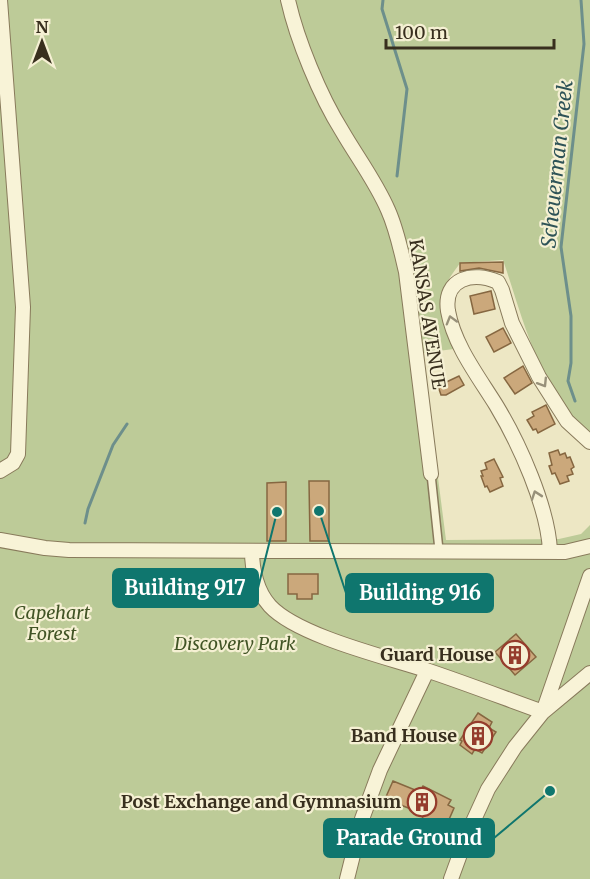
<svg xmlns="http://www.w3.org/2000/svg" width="590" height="879" viewBox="0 0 590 879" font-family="Merriweather,serif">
<rect width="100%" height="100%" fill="#ede7c4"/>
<path fill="#bdcb98" d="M 0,0 L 590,0 L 590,434 C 539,391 524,321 503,260 L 460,263 C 454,272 446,281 443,292 C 438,308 449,334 454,349 L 422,353 L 446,540 L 559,539 L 581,534 L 590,525 L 590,879 L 0,879 Z"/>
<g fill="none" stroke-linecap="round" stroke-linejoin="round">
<path stroke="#6d8f8b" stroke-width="3" d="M 383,0 L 382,9 L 407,89 L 397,176
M 575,401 L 568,381 L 571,363 L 571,316 L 561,247 L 584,44 L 581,0
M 85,523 L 88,509 L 113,445 L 127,424"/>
</g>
<path fill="#cba87b" stroke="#866741" stroke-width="1.5" d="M 503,262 L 503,273 L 479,268 L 460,271 L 460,263 Z
M 491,291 L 495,309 L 474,314 L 470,296 Z
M 503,328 L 511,343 L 494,352 L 486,337 Z
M 523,366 L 532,383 L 515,394 L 504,378 Z
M 459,376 L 464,385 L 446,395 L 441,395 L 438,386 Z
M 546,405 L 555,424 L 538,433 L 536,429 L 533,430 L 527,420 L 534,416 L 532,412 Z
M 558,450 L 560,455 L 565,453 L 567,458 L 570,457 L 574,467 L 571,469 L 573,474 L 567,476 L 569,481 L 560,484 L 555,473 L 552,474 L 549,466 L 552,465 L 549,453 Z
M 494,459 L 503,477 L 500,478 L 503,486 L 490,492 L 487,486 L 485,487 L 481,476 L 483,476 L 481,471 L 487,469 L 485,463 Z
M 309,481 L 329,481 L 329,541 L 310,541 Z
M 286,482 L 286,541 L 267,541 L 267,483 Z
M 288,574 L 318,574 L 318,594 L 312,594 L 312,599 L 297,599 L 297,594 L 288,594 Z
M 516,634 L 536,657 L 515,675 L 495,652 Z
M 478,713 L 492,722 L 489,728 L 496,732 L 482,753 L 475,749 L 472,754 L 460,745 L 462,741 L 460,740 Z
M 393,781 L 420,792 L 423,786 L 451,800 L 448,805 L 454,808 L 447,824 L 442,822 L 440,827 L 422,819 L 424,814 L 385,799 Z"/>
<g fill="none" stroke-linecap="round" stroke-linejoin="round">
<g stroke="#887a5b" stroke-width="10">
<path id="lane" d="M 431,474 L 439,550"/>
</g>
<g stroke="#887a5b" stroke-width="16">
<path id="street" d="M 288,0 C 297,40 320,96 342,131 C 357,157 376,182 388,210 C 397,230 401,251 406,272 L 431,474
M 0,471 L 13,463 L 18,454 L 23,307 L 0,0
M 0,540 L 45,548 L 69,550 L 565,552 L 590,546
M 252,551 C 252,570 257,592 270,606 C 298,636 386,657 426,670 C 465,683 504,698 543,712
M 550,551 C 548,507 519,443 496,405 C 478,376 454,345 448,311 C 443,278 473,271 498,282 L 502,290 L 512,323 L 539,377 L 567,421 L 590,442
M 543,712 L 590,576
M 347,879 L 362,819 L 380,770 L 427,671
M 451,879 L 467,835 L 488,789 L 515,747 L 543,712 L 590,673"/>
</g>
<use href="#lane" stroke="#f8f3d7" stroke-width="7"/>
<use href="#street" stroke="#f8f3d7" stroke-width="14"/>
</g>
<defs><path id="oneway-chevron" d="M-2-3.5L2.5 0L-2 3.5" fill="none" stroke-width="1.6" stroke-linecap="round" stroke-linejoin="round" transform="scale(1.5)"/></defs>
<g stroke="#98917a">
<use href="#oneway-chevron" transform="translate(451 320) rotate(-106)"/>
<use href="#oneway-chevron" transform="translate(543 383) rotate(58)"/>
<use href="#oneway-chevron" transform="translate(536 495) rotate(-109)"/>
</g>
<defs>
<g id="building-ring" transform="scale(1.5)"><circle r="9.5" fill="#f5f0d3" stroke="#953c2c" stroke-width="1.5"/><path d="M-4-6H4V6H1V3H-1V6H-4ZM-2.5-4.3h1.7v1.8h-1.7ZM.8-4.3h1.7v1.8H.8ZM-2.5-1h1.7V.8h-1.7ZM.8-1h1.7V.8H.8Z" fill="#953c2c"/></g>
</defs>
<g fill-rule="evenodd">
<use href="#building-ring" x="515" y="655"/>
<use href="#building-ring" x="478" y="736"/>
<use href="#building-ring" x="422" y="802"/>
</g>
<g text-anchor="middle" stroke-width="4.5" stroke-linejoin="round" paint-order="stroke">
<g font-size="18" fill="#382f1e" stroke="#f5f0d3">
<text transform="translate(427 314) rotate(81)" y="6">KANSAS AVENUE</text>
</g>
<g font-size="18" font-style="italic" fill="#415425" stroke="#f5f0d3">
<text x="52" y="619">Capehart<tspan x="52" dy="21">Forest</tspan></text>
<text x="235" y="650">Discovery Park</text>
</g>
<g font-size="18" font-weight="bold" fill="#382f1e" stroke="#f5f0d3" text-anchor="end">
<text x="494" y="661">Guard House</text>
<text x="457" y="742">Band House</text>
<text x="401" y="808">Post Exchange and Gymnasium</text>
</g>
<g font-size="20" font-style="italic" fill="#2e5357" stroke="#f5f0d3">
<text transform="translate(557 164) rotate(-84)" y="7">Scheuerman Creek</text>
</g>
</g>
<path fill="none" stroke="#0f766e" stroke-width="2" d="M277 512L258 588M319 511L346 593M550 791L494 838"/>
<g fill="#0f766e" stroke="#f5f0d3" stroke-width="2">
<circle cx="277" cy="512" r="6"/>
<circle cx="319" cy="511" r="6"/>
<circle cx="550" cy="791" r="6"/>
</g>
<g fill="#0f766e" stroke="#0f766e" stroke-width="2">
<rect x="113" y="569" width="145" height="38" rx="6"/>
<rect x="346" y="574" width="147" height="38" rx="6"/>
<rect x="324" y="819" width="170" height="38" rx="6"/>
</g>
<g font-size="20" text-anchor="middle" font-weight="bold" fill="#fff">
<text x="185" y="595">Building 917</text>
<text x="420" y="600">Building 916</text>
<text x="409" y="845">Parade Ground</text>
</g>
<g transform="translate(42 42)" stroke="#f5f0d3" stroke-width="4.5" paint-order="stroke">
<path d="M0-4.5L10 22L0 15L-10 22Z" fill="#382f1e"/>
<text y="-9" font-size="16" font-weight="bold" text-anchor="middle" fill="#382f1e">N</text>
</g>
<path d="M386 39v9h168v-9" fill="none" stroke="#382f1e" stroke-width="3"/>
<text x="395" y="39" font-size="18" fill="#382f1e" stroke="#f5f0d3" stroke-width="4.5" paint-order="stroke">100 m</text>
</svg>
